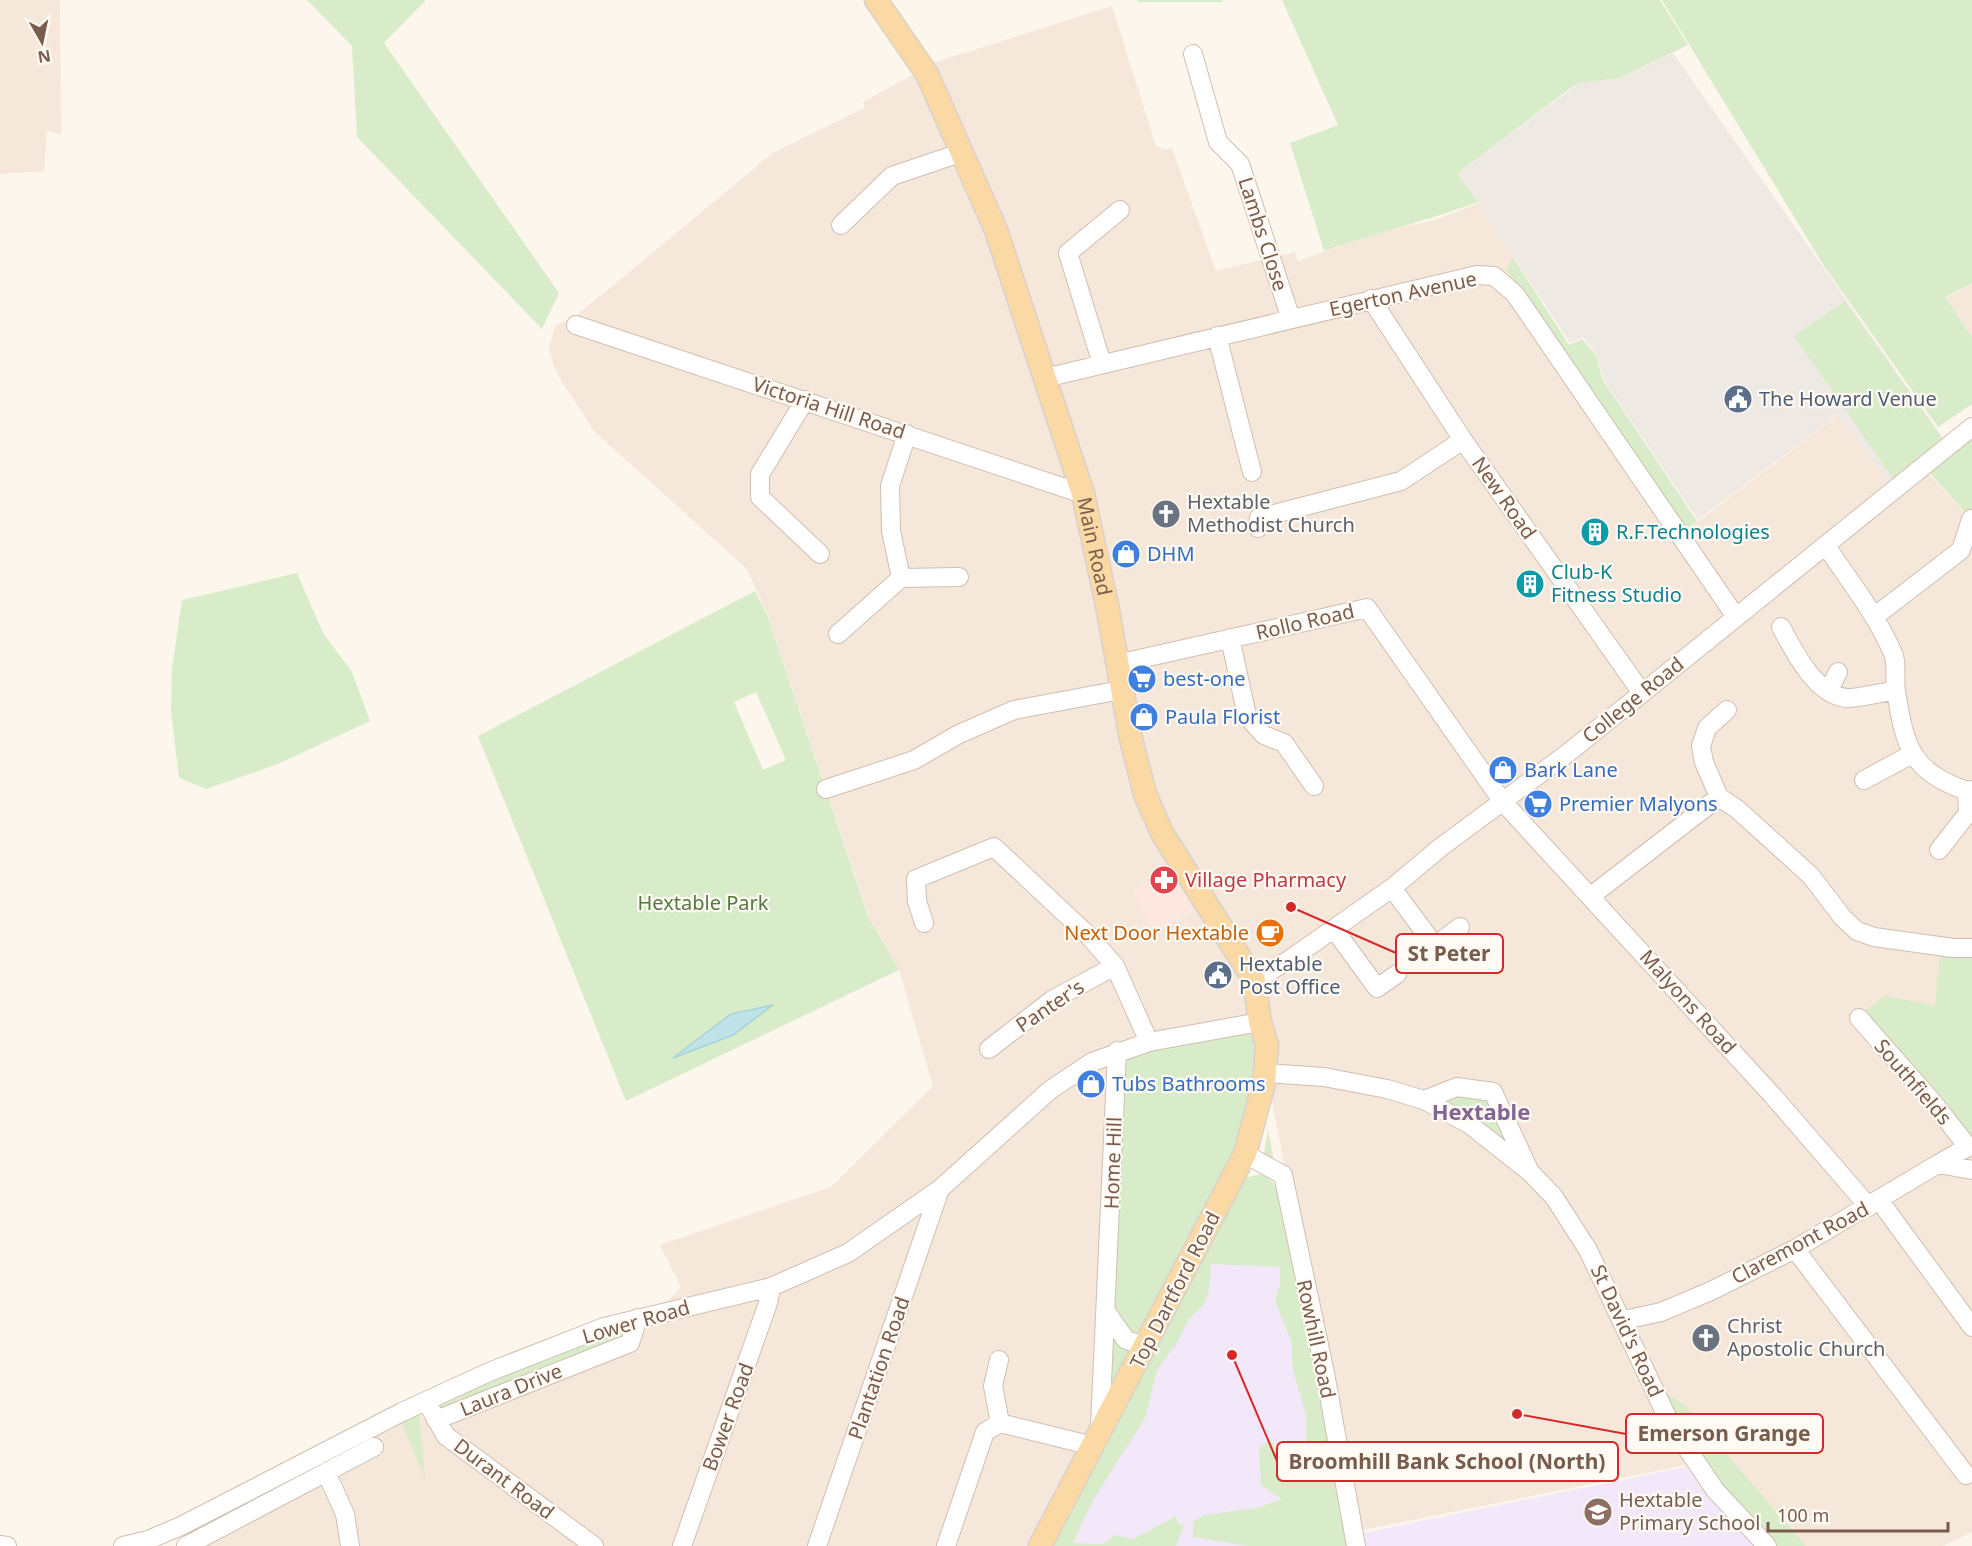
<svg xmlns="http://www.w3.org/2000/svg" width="1972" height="1546" viewBox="0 0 1972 1546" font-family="'Noto Sans',sans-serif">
<rect width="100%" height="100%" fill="#fdf6ec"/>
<path fill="#f5e8da" d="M 0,0 L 60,0 L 61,135 L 47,131 L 44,171 L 0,174 Z
M 1112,6 L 1156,146 L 1165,150 L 1172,148 L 1216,271 L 1295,252 L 1298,261 L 1374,234 L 1435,220 L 1479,203 L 1514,257 L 1502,282 L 1679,536 L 1838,415 L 1924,469 L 1972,520 L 1972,1532 L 1943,1546 L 1767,1546 L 1696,1463 L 1353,1532 L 1267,1074 L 1100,1434 L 1042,1546 L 182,1546 L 419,1412 L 430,1428 L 634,1347 L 647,1325 L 681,1287 L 660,1245 L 831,1187 L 933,1086 L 899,970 L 869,917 L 768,616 L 747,569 L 595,432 L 562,382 L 554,367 L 549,347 L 555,326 L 577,315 L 773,153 L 864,108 L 863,102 L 936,62 Z
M 1972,285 L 1972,336 L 1945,298 Z"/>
<path fill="#fde8e0" d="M 1169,868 L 1194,911 L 1153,933 L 1132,891 Z"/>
<path fill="#efe9e4" d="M 1673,53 L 1943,438 L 1922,466 L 1894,488 L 1837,415 L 1698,520 L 1604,380 L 1596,354 L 1583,337 L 1570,343 L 1478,202 L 1455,176 L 1579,83 L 1621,78 Z"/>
<path fill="#f3e8fa" d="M 1283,1211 L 1348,1546 L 1052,1546 L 1215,1233 Z
M 1695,1465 L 1763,1546 L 1360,1546 L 1358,1534 Z"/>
<path fill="#d8ecc9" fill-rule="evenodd" d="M 307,0 L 426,0 L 384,43 L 559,293 L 542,329 L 357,137 L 352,46 Z
M 1137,0 L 1222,0 L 1223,2 L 1138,2 Z
M 1282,0 L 1660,0 L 1688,45 L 1620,78 L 1579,83 L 1572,87 L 1457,174 L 1478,202 C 1428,221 1375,233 1324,251 L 1290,143 L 1338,125 Z
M 1662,0 L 1972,0 L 1972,284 L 1945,297 L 1972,337 L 1972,404 L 1938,427 L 1824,266 Z
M 1513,257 L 1569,345 L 1582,339 L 1596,355 L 1603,380 L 1697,521 L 1686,530 L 1522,290 L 1506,271 Z
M 1845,301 L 1942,438 L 1894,480 L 1794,336 Z
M 1972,434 L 1972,520 L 1926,469 Z
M 297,573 L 323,633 L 352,672 L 370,721 L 278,764 L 206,789 L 179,778 L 171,711 L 172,668 L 182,600 Z
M 755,591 L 768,617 L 868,916 L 899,970 L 626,1101 L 478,736 ZM 756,692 L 786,760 L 763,770 L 734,702 Z
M 1972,948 L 1972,1140 L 1857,1017 L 1884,996 L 1935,1005 L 1940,955 Z
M 1259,1022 L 1258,1110 L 1100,1433 L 1118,1052 Z
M 1457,1089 L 1493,1094 L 1529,1170 L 1428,1102 Z
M 1268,1130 L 1274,1160 L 1264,1153 Z
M 1261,1174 C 1277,1180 1278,1196 1283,1211 L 1348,1546 L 1248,1546 L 1193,1537 L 1193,1522 L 1204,1515 L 1257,1508 L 1282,1499 L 1261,1485 L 1259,1448 L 1270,1439 L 1283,1461 L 1306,1461 L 1306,1416 L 1292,1365 L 1292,1343 L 1275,1301 L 1280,1283 L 1280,1267 L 1211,1264 L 1209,1291 L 1204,1304 L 1188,1321 L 1177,1343 L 1157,1370 L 1145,1418 L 1093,1500 L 1073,1543 L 1103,1544 L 1115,1535 L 1133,1539 L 1176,1516 L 1178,1523 L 1184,1525 L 1176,1546 L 1052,1546 L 1244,1178 Z
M 623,1329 L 627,1335 L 444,1413 L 438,1405 L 541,1358 Z
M 1655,1390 L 1666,1392 L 1684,1405 L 1806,1546 L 1767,1546 L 1762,1542 Z
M 419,1412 L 425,1478 L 401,1422 Z"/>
<path fill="#bfe3e8" stroke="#a5d3da" stroke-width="1.5" d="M 773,1005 L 733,1035 L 673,1058 L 731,1014 Z"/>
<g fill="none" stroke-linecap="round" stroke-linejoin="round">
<g stroke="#d1beb0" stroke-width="20">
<path id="minor" d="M 1193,54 L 1218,142 L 1240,164 L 1291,319
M 841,225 L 892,176 L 963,152
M 1371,299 L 1463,440 L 1642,693
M 576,325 L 1083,494
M 1217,336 L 1252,472
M 1102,364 L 1068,253 L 1120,210
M 1045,378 L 1477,275 L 1494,276 L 1515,294 L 1736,617
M 805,400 L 760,474 L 760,497 L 820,554
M 1258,528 L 1259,518 L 1401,481 L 1463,440
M 1826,546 C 1849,580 1875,613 1892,651 C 1898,662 1894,679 1896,691 C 1905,748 1911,771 1967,791 L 1972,790
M 901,578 L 959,577
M 1874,617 L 1961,550 L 1971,519
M 1781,627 C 1794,652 1818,699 1850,698 C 1865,697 1881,692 1896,691
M 838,634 L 901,578 L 891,531 L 890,486 L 907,434
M 1230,638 L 1247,716 L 1264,735 L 1284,743 L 1314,786
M 1117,664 L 1367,608 L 1503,802 L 1773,1096 L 1869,1207
M 1829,690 L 1838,672
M 1727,710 L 1707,728 L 1701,746 L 1704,762 L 1719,797 L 1737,809 L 1811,876 L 1843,918 L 1857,931 L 1874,937 L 1953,948 L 1972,948
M 1864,780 L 1912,754
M 826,789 L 914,760 L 959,734 L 1014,710 L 1121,690
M 1939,850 L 1968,813 L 1967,791
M 1392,888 L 1435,946
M 1591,896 L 1719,797
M 924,923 L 917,901 L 916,879 L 994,847 L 1089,936 L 1115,966 L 1149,1042
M 1334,929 L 1377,988 L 1397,974
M 1412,963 L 1460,927
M 1254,980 L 1289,960 L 1392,888 L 1441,847 L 1568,753 L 1972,427
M 1859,1018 L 1936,1106 L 1968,1147 L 1938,1164
M 989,1049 L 1052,1000 L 1115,966
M 1266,1073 L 1324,1077 L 1387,1089 L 1424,1100 L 1469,1124 L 1531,1173 L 1554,1197 L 1588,1250 L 1670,1423 L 1715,1490 L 1767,1546
M 1424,1100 L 1457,1087 L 1493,1092 L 1529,1170
M 1245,1154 L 1283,1175 L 1325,1373 L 1356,1546
M 1879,1200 L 1972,1327
M 1795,1249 L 1966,1475
M 1107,1313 L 1126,1340 L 1146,1346
M 1624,1320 L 1661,1312 L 1711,1291 L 1795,1249 L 1938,1164 L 1972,1170
M 999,1360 L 993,1386 L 1000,1423
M 431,1410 L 446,1436 L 594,1546
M 436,1420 L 630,1343 L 638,1318
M 1100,1427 L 1117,1051
M 326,1472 L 345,1514 L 350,1546
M 0,1545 L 7,1546
M 123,1546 L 148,1540 L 181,1526 L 402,1412 L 489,1372 L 604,1327 L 771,1287 L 848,1253 L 940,1189 L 1050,1090 L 1092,1062 L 1149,1042 L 1260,1022
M 186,1546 L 374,1447
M 682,1546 L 768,1303 L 771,1287
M 817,1546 L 940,1189
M 946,1546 L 985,1432 L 1000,1423 L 1093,1446"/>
</g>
<g stroke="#dad1cd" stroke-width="25">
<g id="major">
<path id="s1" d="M 876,0 L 927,74 L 996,230 L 1083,494 L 1107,605 L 1131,739 L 1145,794 L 1162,833 L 1254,980 L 1260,1022 L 1267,1045 L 1264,1083 L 1245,1154 L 1040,1546"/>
</g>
</g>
<use href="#minor" stroke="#fff" stroke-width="18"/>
<use href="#major" stroke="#fbd9a5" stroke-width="22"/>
</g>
<defs>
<g id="civic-disc" transform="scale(1.5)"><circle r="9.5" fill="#5c6f8a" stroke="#fffaf3"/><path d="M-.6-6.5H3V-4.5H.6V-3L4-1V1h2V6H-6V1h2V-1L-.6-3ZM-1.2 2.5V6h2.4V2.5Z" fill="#fff"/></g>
<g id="church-disc" transform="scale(1.5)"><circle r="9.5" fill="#6b7280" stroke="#fffaf3"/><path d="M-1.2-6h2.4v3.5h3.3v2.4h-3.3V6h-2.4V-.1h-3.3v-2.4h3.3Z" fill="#fff"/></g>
<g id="building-disc" transform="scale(1.5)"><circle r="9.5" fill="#0f9aa8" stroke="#fffaf3"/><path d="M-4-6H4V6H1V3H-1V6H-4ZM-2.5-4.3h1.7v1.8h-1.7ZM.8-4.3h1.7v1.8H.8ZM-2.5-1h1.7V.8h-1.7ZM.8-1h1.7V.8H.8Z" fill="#fff"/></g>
<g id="shop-disc" transform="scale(1.5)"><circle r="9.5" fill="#3f7fe0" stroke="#fffaf3"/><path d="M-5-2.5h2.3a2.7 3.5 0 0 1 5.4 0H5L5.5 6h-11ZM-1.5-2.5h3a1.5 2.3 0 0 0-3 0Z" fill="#fff"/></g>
<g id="supermarket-disc" transform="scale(1.5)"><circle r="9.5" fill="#3f7fe0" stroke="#fffaf3"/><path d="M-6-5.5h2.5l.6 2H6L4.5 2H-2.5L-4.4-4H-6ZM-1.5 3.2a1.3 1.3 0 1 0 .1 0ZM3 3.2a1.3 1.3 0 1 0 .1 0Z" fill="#fff"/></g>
<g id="pharmacy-disc" transform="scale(1.5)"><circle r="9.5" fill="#e0444e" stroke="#fffaf3"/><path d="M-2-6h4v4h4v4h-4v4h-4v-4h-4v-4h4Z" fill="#fff"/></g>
<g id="cafe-disc" transform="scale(1.5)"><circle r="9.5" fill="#e8710a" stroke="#fffaf3"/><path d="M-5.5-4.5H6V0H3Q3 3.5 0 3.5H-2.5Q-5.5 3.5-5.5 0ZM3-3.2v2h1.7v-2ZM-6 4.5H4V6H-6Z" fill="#fff"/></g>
<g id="school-disc" transform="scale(1.5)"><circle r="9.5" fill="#8d6e63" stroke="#fffaf3"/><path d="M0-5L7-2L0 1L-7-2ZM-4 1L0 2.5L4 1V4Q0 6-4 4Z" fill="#fff"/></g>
</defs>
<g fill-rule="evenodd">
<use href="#civic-disc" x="1738" y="399"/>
<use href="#church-disc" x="1166" y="514"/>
<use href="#building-disc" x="1595" y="532"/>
<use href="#shop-disc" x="1126" y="554"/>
<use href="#building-disc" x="1530" y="584"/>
<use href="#supermarket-disc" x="1142" y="679"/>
<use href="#shop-disc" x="1144" y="717"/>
<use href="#shop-disc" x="1503" y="770"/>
<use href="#supermarket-disc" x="1538" y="804"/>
<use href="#pharmacy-disc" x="1164" y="880"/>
<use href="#cafe-disc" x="1270" y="933"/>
<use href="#civic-disc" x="1218" y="975"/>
<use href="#shop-disc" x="1091" y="1084"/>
<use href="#church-disc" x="1706" y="1338"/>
<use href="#school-disc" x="1598" y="1512"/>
</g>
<g text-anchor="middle" stroke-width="4.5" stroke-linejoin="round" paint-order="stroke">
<g font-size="20" fill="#7a5c4d" stroke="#fffaf3">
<text transform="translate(1263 234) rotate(72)" y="7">Lambs Close</text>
<text transform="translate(1403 294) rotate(-12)" y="7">Egerton Avenue</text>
<text transform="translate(829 408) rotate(18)" y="7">Victoria Hill Road</text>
<text transform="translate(1504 498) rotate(55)" y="7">New Road</text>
<text dy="7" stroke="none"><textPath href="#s1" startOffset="592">Main Road</textPath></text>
<text transform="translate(1305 622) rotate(-13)" y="7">Rollo Road</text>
<text transform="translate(1633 700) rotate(-39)" y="7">College Road</text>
<text transform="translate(1688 1002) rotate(48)" y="7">Malyons Road</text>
<text transform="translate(1050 1006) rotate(-34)" y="7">Panter's</text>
<text transform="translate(1913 1082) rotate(49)" y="7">Southfields</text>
<text transform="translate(1113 1163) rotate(-88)" y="7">Home Hill</text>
<text transform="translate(1800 1243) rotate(-28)" y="7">Claremont Road</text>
<text transform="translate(1175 1290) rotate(-63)" y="7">Top Dartford Road</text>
<text transform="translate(636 1322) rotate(-16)" y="7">Lower Road</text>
<text transform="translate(1627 1331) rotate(65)" y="7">St David's Road</text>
<text transform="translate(1316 1339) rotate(78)" y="7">Rowhill Road</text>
<text transform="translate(879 1368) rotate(-71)" y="7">Plantation Road</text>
<text transform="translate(511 1390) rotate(-22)" y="7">Laura Drive</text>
<text transform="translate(728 1417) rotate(-70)" y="7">Bower Road</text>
<text transform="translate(504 1479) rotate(37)" y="7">Durant Road</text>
</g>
<g font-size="20" fill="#4e5e75" stroke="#fffaf3" text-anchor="start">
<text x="1759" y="406">The Howard Venue</text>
<text x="1239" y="971">Hextable<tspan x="1239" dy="23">Post Office</tspan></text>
</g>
<g font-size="20" fill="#5b616d" stroke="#fffaf3" text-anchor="start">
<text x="1187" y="509">Hextable<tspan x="1187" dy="23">Methodist Church</tspan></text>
<text x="1727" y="1333">Christ<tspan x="1727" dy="23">Apostolic Church</tspan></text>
</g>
<g font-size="20" fill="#0d838f" stroke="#fffaf3" text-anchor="start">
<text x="1616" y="539">R.F.Technologies</text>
<text x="1551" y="579">Club-K<tspan x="1551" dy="23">Fitness Studio</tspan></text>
</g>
<g font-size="20" fill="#366cbe" stroke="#fffaf3" text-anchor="start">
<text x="1147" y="561">DHM</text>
<text x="1163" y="686">best-one</text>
<text x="1165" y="724">Paula Florist</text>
<text x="1524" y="777">Bark Lane</text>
<text x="1559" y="811">Premier Malyons</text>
<text x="1112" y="1091">Tubs Bathrooms</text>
</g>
<g font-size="20" fill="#be3a42" stroke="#fffaf3" text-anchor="start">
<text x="1185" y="887">Village Pharmacy</text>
</g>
<g font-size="20" fill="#537a41" stroke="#fffaf3">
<text x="703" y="910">Hextable Park</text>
</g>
<g font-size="20" fill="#c56008" stroke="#fffaf3" text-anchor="end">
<text x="1249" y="940">Next Door Hextable</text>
</g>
<g font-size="20" fill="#785e54" stroke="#fffaf3" text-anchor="start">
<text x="1619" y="1507">Hextable<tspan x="1619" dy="23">Primary School</tspan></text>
</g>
<g font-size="22" font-weight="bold" fill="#846695" stroke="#fffaf3">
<text x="1481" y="1120">Hextable</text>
</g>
</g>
<path fill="none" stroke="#d62828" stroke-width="2" d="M1291 907L1396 953M1517 1414L1626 1434M1232 1355L1277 1461"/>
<g fill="#d62828" stroke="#fffaf3" stroke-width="2">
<circle cx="1291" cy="907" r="6"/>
<circle cx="1517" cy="1414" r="6"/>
<circle cx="1232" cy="1355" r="6"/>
</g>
<g fill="#fffaf3" stroke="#d62828" stroke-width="2">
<rect x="1396" y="934" width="107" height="39" rx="6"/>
<rect x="1626" y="1414" width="197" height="39" rx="6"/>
<rect x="1277" y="1442" width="341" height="39" rx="6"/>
</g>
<g font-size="21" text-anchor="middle" font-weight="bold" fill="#7a5c4d">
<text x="1449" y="961">St Peter</text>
<text x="1724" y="1441">Emerson Grange</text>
<text x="1447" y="1469">Broomhill Bank School (North)</text>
</g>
<g transform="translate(42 42) rotate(171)" stroke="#fffaf3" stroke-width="4.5" paint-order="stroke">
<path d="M0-4.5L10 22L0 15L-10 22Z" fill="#7a5c4d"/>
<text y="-9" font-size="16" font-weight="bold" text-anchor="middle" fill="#7a5c4d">N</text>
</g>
<path d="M1768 1522v9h180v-9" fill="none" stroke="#7a5c4d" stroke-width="3"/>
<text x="1777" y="1522" font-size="18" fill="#7a5c4d" stroke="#fffaf3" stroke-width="4.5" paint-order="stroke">100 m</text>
</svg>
